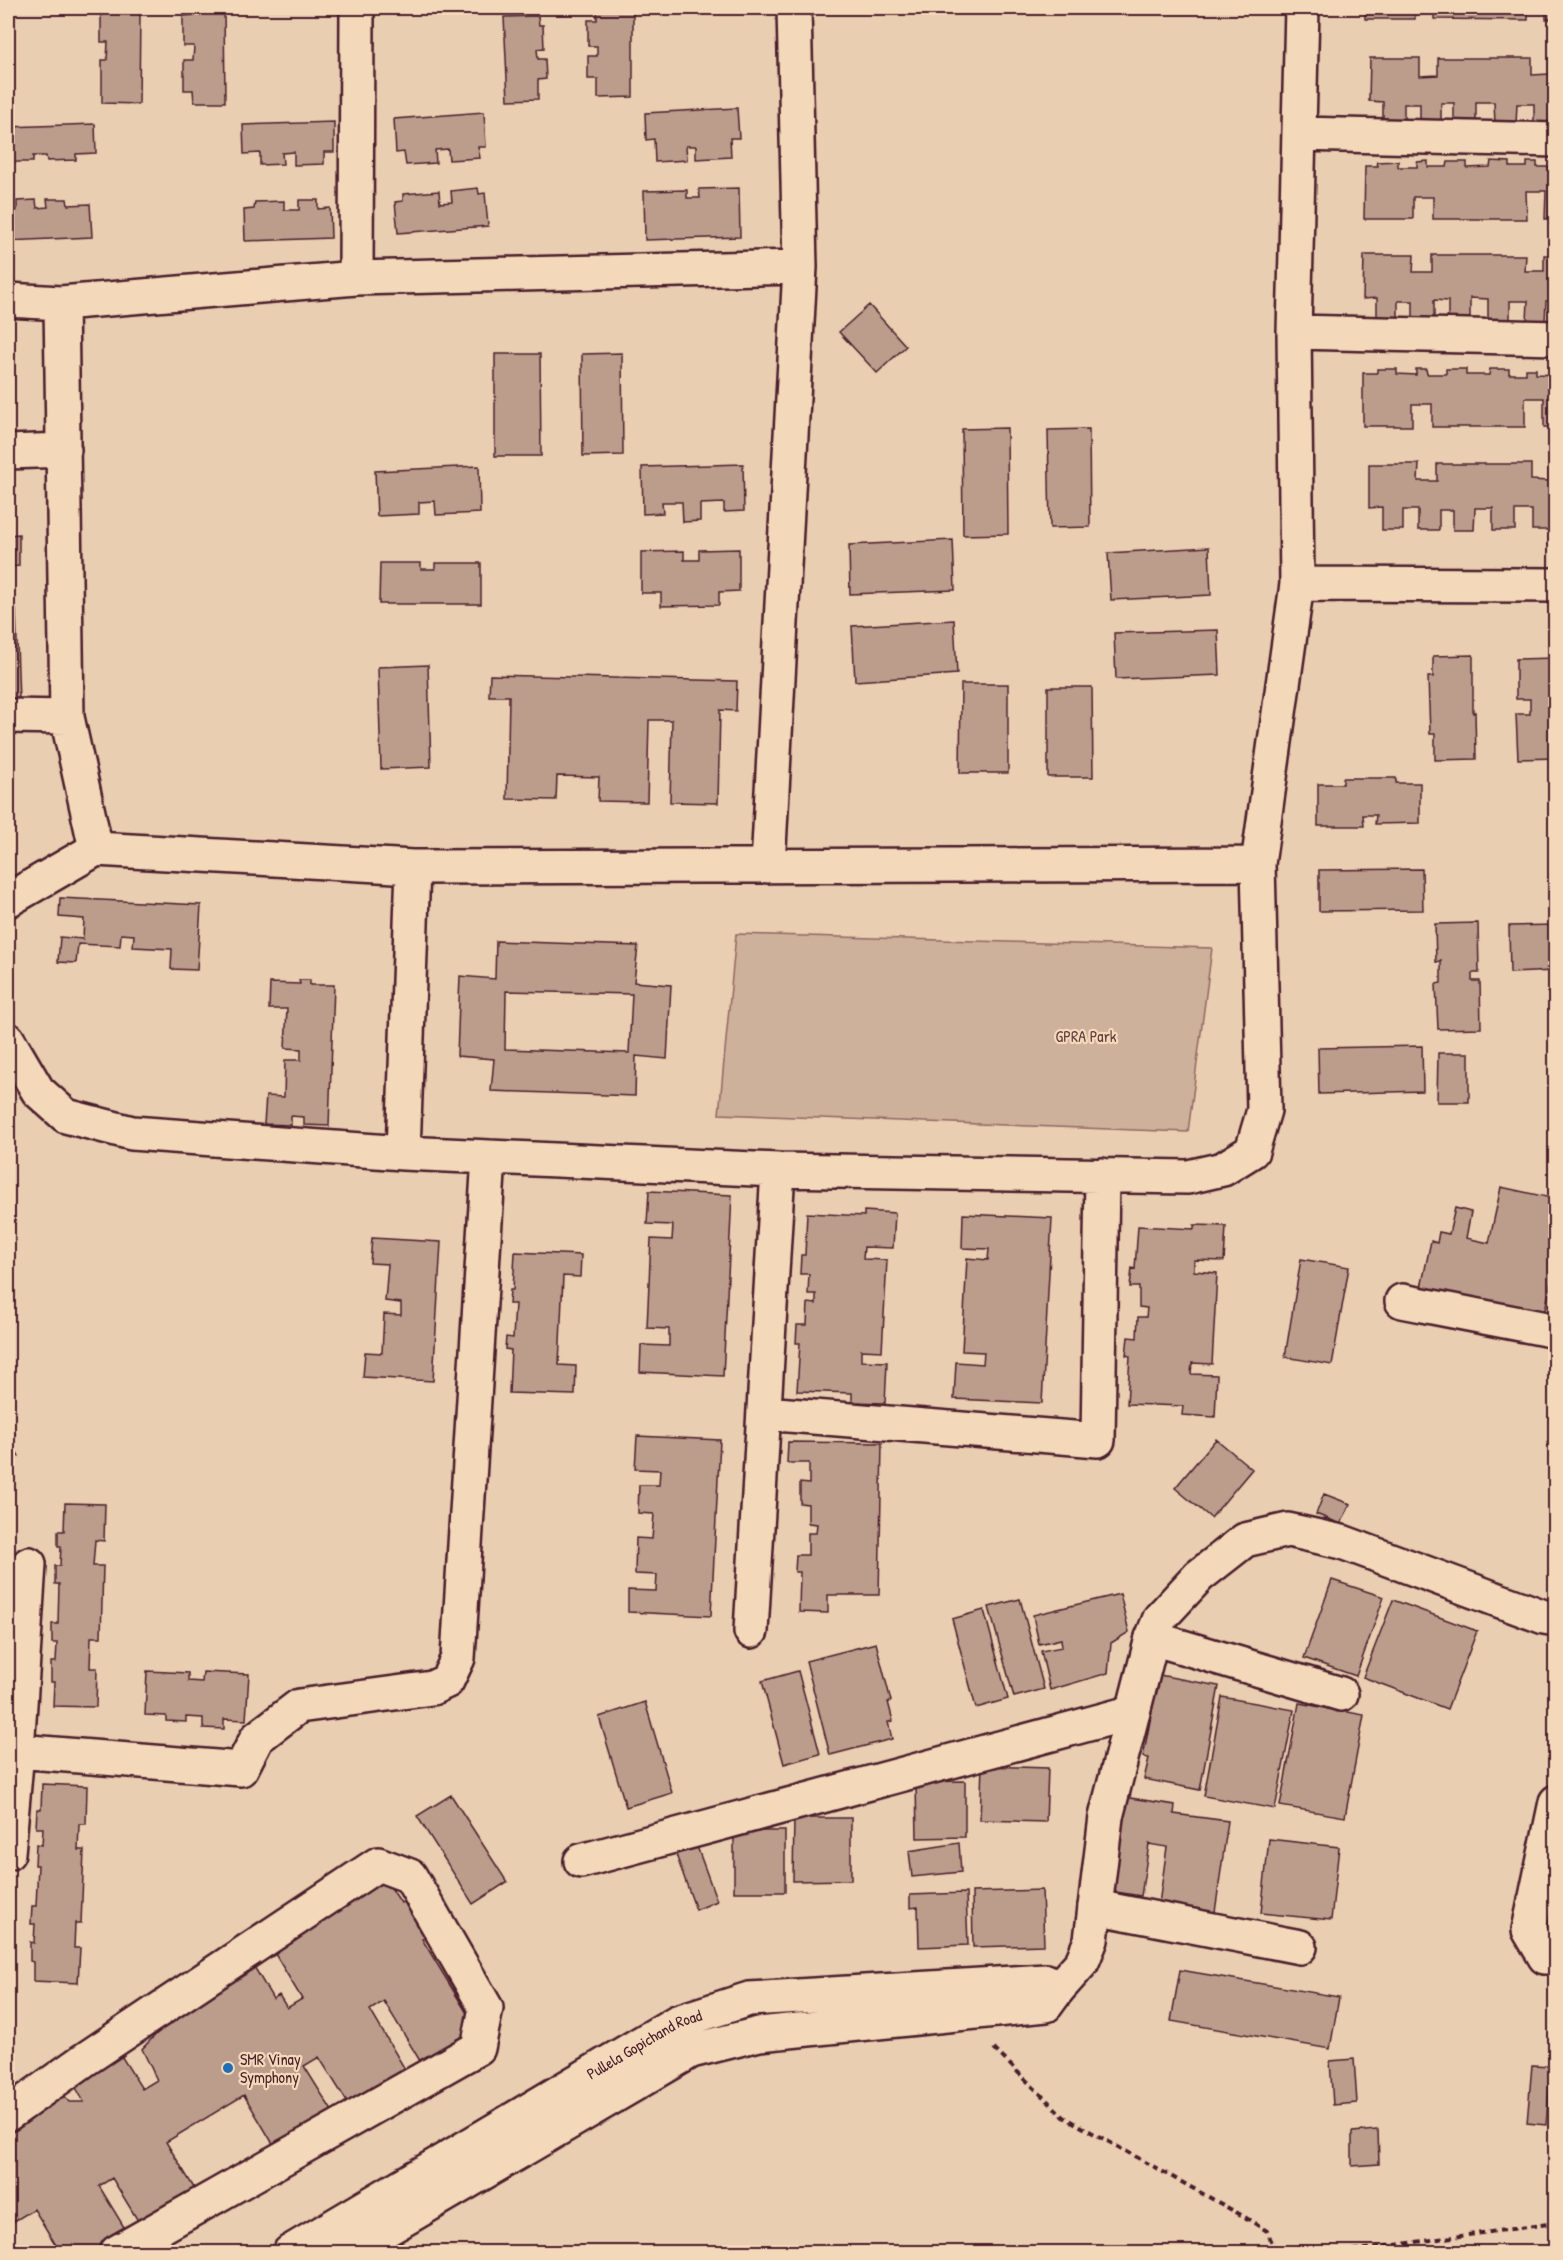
<svg xmlns="http://www.w3.org/2000/svg" width="1563" height="2260" viewBox="0 0 1563 2260" font-family="'Patrick Hand',sans-serif">
<rect width="100%" height="100%" fill="#e9ceb1"/>
<filter id="ink" filterUnits="userSpaceOnUse"><feTurbulence type="fractalNoise" baseFrequency=".0167" numOctaves="2"/><feDisplacementMap in="SourceGraphic" scale="12" xChannelSelector="R" yChannelSelector="G"/><feConvolveMatrix kernelMatrix="1 2 1 2 8 2 1 2 1" color-interpolation-filters="sRGB"/></filter>
<g filter="url(#ink)">
<path fill="#ceb19b" stroke="#8c6863" stroke-width="1.5" d="M 736,934 L 1212,948 L 1188,1132 L 719,1114 Z"/>
<path fill="#bc9d8c" stroke="#4a1f2b" stroke-width="1.5" fill-rule="evenodd" d="M 193,8 L 224,8 L 225,102 L 194,102 L 193,90 L 184,90 L 184,60 L 193,60 L 194,46 L 183,46 L 183,16 L 193,15 Z
M 597,8 L 633,8 L 633,97 L 598,98 L 598,79 L 588,79 L 588,56 L 597,56 L 597,46 L 588,46 L 588,20 L 597,20 Z
M 1365,8 L 1415,8 L 1415,19 L 1365,19 Z
M 1434,8 L 1528,8 L 1528,20 L 1434,19 Z
M 1546,8 L 1556,8 L 1556,19 L 1546,19 Z
M 101,12 L 140,12 L 139,104 L 102,103 L 102,60 L 107,60 L 108,42 L 101,42 Z
M 538,16 L 539,25 L 543,25 L 544,48 L 537,49 L 538,59 L 545,59 L 546,79 L 538,80 L 538,99 L 508,100 L 504,17 Z
M 1370,58 L 1420,58 L 1420,76 L 1438,75 L 1438,58 L 1532,58 L 1532,75 L 1550,74 L 1550,58 L 1556,58 L 1556,104 L 1552,104 L 1552,124 L 1534,124 L 1534,104 L 1517,104 L 1516,124 L 1495,124 L 1494,102 L 1476,102 L 1476,124 L 1454,124 L 1454,103 L 1441,103 L 1441,124 L 1420,124 L 1420,104 L 1404,104 L 1404,124 L 1383,124 L 1383,102 L 1369,101 Z
M 737,108 L 739,138 L 730,138 L 731,157 L 696,159 L 696,146 L 686,146 L 687,160 L 655,162 L 654,139 L 646,140 L 645,113 Z
M 484,112 L 486,147 L 478,147 L 480,158 L 449,160 L 448,149 L 435,150 L 436,163 L 406,165 L 404,152 L 396,153 L 394,119 Z
M 334,122 L 334,152 L 324,152 L 324,164 L 294,165 L 294,152 L 282,153 L 283,164 L 260,165 L 260,153 L 244,154 L 243,125 Z
M 95,124 L 96,153 L 76,154 L 76,160 L 47,161 L 46,156 L 33,156 L 33,162 L 12,162 L 12,158 L 8,158 L 8,127 Z
M 1398,161 L 1398,167 L 1417,167 L 1417,162 L 1428,161 L 1428,167 L 1447,167 L 1448,162 L 1467,162 L 1467,168 L 1490,167 L 1491,161 L 1510,162 L 1510,167 L 1527,167 L 1527,162 L 1537,162 L 1537,167 L 1556,167 L 1556,219 L 1545,219 L 1546,191 L 1526,191 L 1527,219 L 1433,219 L 1433,197 L 1413,197 L 1413,219 L 1364,219 L 1365,166 L 1378,166 L 1377,162 Z
M 478,188 L 479,194 L 485,193 L 488,226 L 398,233 L 395,202 L 403,201 L 403,194 L 439,191 L 440,203 L 452,202 L 451,191 Z
M 739,188 L 740,237 L 645,240 L 644,191 L 687,190 L 687,198 L 700,198 L 699,189 Z
M 47,199 L 67,199 L 68,205 L 90,204 L 92,237 L 8,241 L 8,210 L 17,210 L 17,201 L 36,200 L 37,208 L 48,207 Z
M 299,200 L 318,200 L 318,209 L 330,208 L 331,238 L 245,241 L 244,210 L 254,209 L 255,202 L 284,201 L 284,210 L 299,210 Z
M 1364,255 L 1414,255 L 1413,272 L 1432,272 L 1432,255 L 1526,255 L 1525,271 L 1544,271 L 1544,255 L 1556,255 L 1556,301 L 1546,301 L 1545,321 L 1527,321 L 1528,301 L 1510,301 L 1510,321 L 1488,321 L 1488,299 L 1470,298 L 1470,321 L 1448,321 L 1448,301 L 1434,300 L 1434,321 L 1413,321 L 1413,301 L 1398,301 L 1398,321 L 1377,321 L 1377,298 L 1363,299 Z
M 869,305 L 906,346 L 877,373 L 839,332 Z
M 10,344 L 13,382 L 8,382 L 8,345 Z
M 622,353 L 623,455 L 583,456 L 582,354 Z
M 495,354 L 540,354 L 541,456 L 495,456 Z
M 1377,369 L 1397,369 L 1397,374 L 1416,375 L 1416,369 L 1426,369 L 1427,374 L 1446,374 L 1446,369 L 1466,369 L 1466,375 L 1489,375 L 1490,369 L 1509,369 L 1509,374 L 1526,374 L 1526,369 L 1536,369 L 1536,374 L 1556,375 L 1556,427 L 1544,427 L 1544,398 L 1525,398 L 1525,427 L 1432,427 L 1432,404 L 1412,404 L 1412,426 L 1363,426 L 1363,373 L 1377,373 Z
M 1007,428 L 1008,534 L 963,535 L 962,429 Z
M 1089,429 L 1090,527 L 1050,528 L 1048,430 Z
M 743,464 L 744,511 L 724,512 L 724,503 L 700,504 L 700,521 L 683,522 L 682,502 L 662,502 L 663,513 L 643,514 L 642,467 Z
M 1369,464 L 1419,464 L 1418,481 L 1437,481 L 1437,464 L 1531,464 L 1531,480 L 1549,481 L 1549,464 L 1556,464 L 1556,510 L 1550,510 L 1550,530 L 1532,530 L 1532,510 L 1515,510 L 1515,530 L 1493,530 L 1493,508 L 1475,508 L 1474,530 L 1453,530 L 1453,510 L 1439,510 L 1439,530 L 1418,530 L 1418,510 L 1403,510 L 1403,530 L 1382,530 L 1382,507 L 1369,508 Z
M 479,466 L 480,513 L 436,515 L 435,501 L 419,502 L 419,514 L 377,516 L 375,471 Z
M 19,534 L 19,566 L 8,567 L 8,535 Z
M 953,540 L 955,590 L 850,594 L 849,545 Z
M 1209,547 L 1211,595 L 1111,600 L 1108,553 Z
M 739,549 L 739,591 L 719,592 L 719,605 L 661,606 L 661,593 L 641,593 L 641,552 L 684,551 L 684,560 L 699,560 L 699,550 Z
M 380,563 L 421,563 L 421,569 L 435,569 L 435,563 L 481,563 L 481,604 L 379,604 Z
M 8,610 L 16,610 L 19,703 L 8,703 Z
M 954,620 L 957,674 L 855,681 L 852,626 Z
M 1218,630 L 1220,675 L 1116,679 L 1114,633 Z
M 1473,655 L 1473,713 L 1475,712 L 1476,759 L 1435,760 L 1435,734 L 1430,734 L 1428,677 L 1433,677 L 1433,656 Z
M 1556,658 L 1556,758 L 1518,759 L 1516,714 L 1530,714 L 1530,699 L 1516,699 L 1516,659 Z
M 428,665 L 431,767 L 381,769 L 378,667 Z
M 490,675 L 737,681 L 736,711 L 720,710 L 718,803 L 670,802 L 672,720 L 649,720 L 647,802 L 598,801 L 599,777 L 557,776 L 556,800 L 507,799 L 509,696 L 489,696 Z
M 961,684 L 1008,684 L 1008,773 L 960,773 Z
M 1048,687 L 1092,687 L 1093,777 L 1048,777 Z
M 1343,778 L 1396,778 L 1396,783 L 1420,783 L 1420,823 L 1375,824 L 1376,815 L 1363,815 L 1364,826 L 1318,826 L 1318,784 L 1343,784 Z
M 1422,869 L 1423,910 L 1319,911 L 1319,870 Z
M 60,898 L 201,905 L 197,970 L 171,969 L 172,949 L 133,947 L 134,935 L 121,934 L 120,946 L 78,944 L 76,963 L 58,962 L 60,937 L 83,939 L 84,919 L 59,917 Z
M 1478,923 L 1479,973 L 1472,973 L 1472,981 L 1480,981 L 1481,1028 L 1438,1029 L 1436,984 L 1441,983 L 1441,961 L 1436,962 L 1435,924 Z
M 1556,925 L 1556,964 L 1552,964 L 1553,971 L 1510,973 L 1509,926 Z
M 496,941 L 638,946 L 634,982 L 671,985 L 667,1059 L 636,1056 L 635,1096 L 491,1091 L 494,1059 L 457,1056 L 460,976 L 495,979 ZM 506,991 L 632,994 L 629,1053 L 505,1049 Z
M 299,980 L 310,980 L 310,985 L 334,985 L 329,1126 L 304,1125 L 304,1117 L 291,1116 L 291,1125 L 264,1124 L 266,1096 L 284,1097 L 285,1060 L 301,1060 L 301,1049 L 285,1048 L 287,1009 L 269,1009 L 270,983 L 300,984 Z
M 1422,1046 L 1423,1091 L 1319,1094 L 1318,1048 Z
M 1438,1053 L 1469,1053 L 1469,1102 L 1437,1102 Z
M 1501,1187 L 1556,1199 L 1556,1262 L 1544,1314 L 1421,1288 L 1431,1241 L 1437,1243 L 1439,1232 L 1449,1234 L 1455,1208 L 1471,1212 L 1466,1238 L 1489,1243 Z
M 649,1191 L 732,1195 L 723,1376 L 640,1372 L 641,1345 L 669,1346 L 669,1329 L 647,1328 L 651,1239 L 672,1240 L 673,1225 L 647,1224 Z
M 864,1211 L 895,1213 L 893,1248 L 864,1247 L 863,1259 L 887,1260 L 882,1351 L 861,1350 L 861,1361 L 887,1362 L 885,1403 L 852,1402 L 852,1393 L 797,1391 L 800,1343 L 796,1343 L 797,1325 L 807,1325 L 808,1303 L 816,1304 L 816,1294 L 808,1294 L 809,1274 L 800,1274 L 801,1255 L 805,1255 L 807,1213 L 864,1216 Z
M 963,1214 L 1052,1218 L 1042,1403 L 954,1399 L 956,1362 L 983,1364 L 984,1352 L 962,1351 L 967,1258 L 988,1260 L 989,1249 L 962,1248 Z
M 1194,1225 L 1226,1226 L 1224,1261 L 1194,1260 L 1194,1271 L 1217,1273 L 1212,1364 L 1192,1363 L 1191,1374 L 1217,1375 L 1215,1417 L 1182,1415 L 1183,1406 L 1127,1404 L 1130,1356 L 1126,1355 L 1128,1337 L 1137,1338 L 1138,1317 L 1146,1317 L 1147,1308 L 1139,1307 L 1139,1287 L 1130,1287 L 1132,1268 L 1135,1269 L 1138,1226 L 1194,1229 Z
M 372,1238 L 441,1242 L 433,1381 L 363,1377 L 365,1352 L 382,1353 L 384,1314 L 401,1315 L 401,1303 L 385,1301 L 388,1264 L 370,1263 Z
M 515,1252 L 581,1255 L 580,1277 L 563,1276 L 559,1365 L 576,1366 L 575,1395 L 509,1393 L 511,1350 L 505,1349 L 506,1337 L 513,1338 L 515,1304 L 509,1304 L 510,1290 L 513,1290 Z
M 1301,1259 L 1349,1267 L 1332,1365 L 1285,1357 Z
M 8,1421 L 15,1434 L 8,1438 L 19,1456 L 8,1463 Z
M 637,1436 L 720,1440 L 711,1616 L 628,1612 L 628,1590 L 656,1591 L 657,1575 L 635,1574 L 636,1538 L 652,1539 L 654,1514 L 638,1513 L 639,1485 L 659,1485 L 660,1470 L 635,1469 Z
M 1216,1439 L 1252,1469 L 1211,1518 L 1175,1488 Z
M 788,1442 L 882,1443 L 879,1595 L 828,1595 L 828,1613 L 799,1612 L 800,1572 L 795,1572 L 796,1555 L 808,1555 L 808,1533 L 816,1533 L 817,1524 L 808,1523 L 808,1504 L 800,1503 L 800,1483 L 809,1484 L 809,1463 L 787,1463 Z
M 1324,1494 L 1350,1504 L 1341,1524 L 1316,1514 Z
M 65,1503 L 105,1504 L 104,1541 L 95,1540 L 93,1566 L 103,1566 L 101,1637 L 91,1637 L 90,1668 L 97,1668 L 96,1707 L 53,1706 L 54,1682 L 51,1682 L 51,1662 L 56,1662 L 57,1643 L 52,1643 L 52,1624 L 58,1624 L 59,1584 L 55,1584 L 55,1566 L 60,1566 L 61,1546 L 58,1546 L 58,1531 L 64,1531 Z
M 1332,1580 L 1384,1597 L 1356,1676 L 1304,1658 Z
M 1120,1594 L 1129,1632 L 1111,1643 L 1108,1673 L 1050,1690 L 1041,1651 L 1062,1647 L 1061,1639 L 1039,1644 L 1033,1615 Z
M 1020,1599 L 1044,1689 L 1014,1697 L 989,1607 Z
M 1393,1600 L 1477,1631 L 1447,1709 L 1363,1677 Z
M 984,1610 L 1008,1699 L 976,1708 L 952,1619 Z
M 876,1643 L 891,1701 L 888,1702 L 893,1721 L 888,1722 L 892,1739 L 830,1755 L 806,1661 Z
M 147,1671 L 188,1673 L 188,1681 L 202,1682 L 203,1672 L 249,1674 L 246,1720 L 224,1719 L 224,1729 L 203,1728 L 203,1718 L 186,1717 L 186,1722 L 166,1721 L 166,1716 L 145,1715 Z
M 798,1671 L 820,1754 L 784,1764 L 762,1681 Z
M 1159,1675 L 1219,1686 L 1200,1790 L 1144,1779 L 1149,1758 L 1143,1757 Z
M 1222,1697 L 1294,1710 L 1275,1809 L 1204,1796 Z
M 645,1702 L 672,1793 L 626,1807 L 599,1717 Z
M 1299,1703 L 1364,1715 L 1345,1817 L 1280,1806 Z
M 982,1766 L 1048,1768 L 1046,1822 L 980,1820 Z
M 965,1781 L 965,1837 L 917,1838 L 916,1782 Z
M 42,1784 L 87,1786 L 86,1824 L 79,1824 L 78,1850 L 84,1850 L 81,1923 L 75,1923 L 74,1948 L 80,1948 L 78,1983 L 33,1981 L 33,1962 L 30,1961 L 30,1942 L 34,1943 L 35,1924 L 31,1924 L 32,1906 L 36,1906 L 38,1865 L 35,1865 L 36,1844 L 42,1845 L 43,1828 L 36,1828 L 37,1809 L 41,1809 Z
M 451,1795 L 507,1882 L 473,1904 L 417,1816 Z
M 1124,1797 L 1175,1805 L 1174,1814 L 1228,1821 L 1214,1919 L 1158,1911 L 1167,1847 L 1149,1844 L 1141,1896 L 1110,1891 Z
M 794,1818 L 851,1818 L 851,1880 L 793,1881 Z
M 734,1831 L 785,1831 L 785,1892 L 734,1892 Z
M 1269,1839 L 1339,1847 L 1331,1920 L 1261,1913 Z
M 695,1841 L 717,1901 L 696,1910 L 674,1849 Z
M 959,1843 L 961,1872 L 912,1877 L 909,1851 Z
M 386,1880 L 401,1903 L 408,1899 L 430,1935 L 422,1939 L 476,2028 L 420,2061 L 384,2001 L 370,2010 L 406,2071 L 349,2105 L 319,2057 L 304,2066 L 334,2114 L 276,2149 L 244,2095 L 166,2142 L 199,2196 L 143,2229 L 112,2178 L 99,2186 L 130,2237 L 105,2252 L 60,2252 L 34,2209 L 8,2225 L 8,2149 L 13,2146 L 8,2137 L 8,2133 L 58,2089 L 69,2102 L 84,2102 L 74,2084 L 120,2054 L 142,2089 L 157,2080 L 142,2049 L 187,2002 L 252,1963 L 273,1999 L 279,1995 L 287,2008 L 302,1999 L 272,1949 Z
M 1042,1890 L 1044,1945 L 973,1947 L 972,1892 Z
M 966,1893 L 968,1945 L 919,1947 L 918,1907 L 910,1908 L 910,1895 Z
M 1180,1970 L 1339,1997 L 1330,2049 L 1171,2021 Z
M 1354,2059 L 1357,2103 L 1333,2105 L 1330,2061 Z
M 1532,2065 L 1551,2066 L 1546,2125 L 1527,2123 Z
M 1378,2130 L 1379,2164 L 1352,2166 L 1352,2132 Z"/>
<g fill="none" stroke-linecap="round" stroke-linejoin="round">
<g stroke="#4a1f2b" stroke-width="38">
<path id="street" d="M 794,8 L 800,267 L 356,278 L 61,303 L 67,717 L 96,849 L 413,867 L 1258,864
M 1299,134 L 1556,140
M 356,278 L 357,8
M 8,300 L 61,303
M 1294,332 L 1556,338
M 8,452 L 64,450
M 1297,584 L 1556,585
M 8,716 L 67,717
M 768,866 L 800,267
M 413,867 L 403,1153 L 778,1170 L 1188,1177 L 1223,1169 L 1252,1151 L 1264,1110 L 1258,864 L 1297,584 L 1294,332 L 1302,8
M 8,900 L 96,849
M 8,1040 L 38,1091 L 66,1116 L 132,1133 L 403,1153
M 1402,1301 L 1556,1331
M 764,1413 L 1098,1440 L 1102,1175
M 751,1631 L 778,1170
M 1152,1638 L 1341,1694
M 17,1751 L 241,1769 L 257,1738 L 299,1706 L 432,1688 L 447,1681 L 458,1658 L 489,1157
M 1556,1802 L 1529,1930 L 1545,1957 L 1556,1950
M 8,1853 L 17,1751 L 29,1564
M 581,1861 L 1133,1712
M 1095,1907 L 1300,1947
M 8,2114 L 84,2060 L 378,1864 L 410,1876 L 486,2008 L 478,2048 L 117,2252"/>
</g>
<g stroke="#4a1f2b" stroke-width="38">
<g id="secondary">
<path d="M 1057,1990 L 1082,1962 L 1091,1940 L 1106,1817 L 1152,1638 L 1160,1618 L 1199,1576 L 1245,1540 L 1288,1530 L 1342,1542 L 1544,1617 L 1556,1619"/>
<path id="s1" d="M 290,2252 L 677,2022 L 749,1999 L 1046,1981 L 1057,1990 L 1046,2005 L 759,2034 L 691,2051 L 348,2252"/>
</g>
</g>
<path stroke="#4a1f2b" stroke-width="4" stroke-dasharray="6 4.5" stroke-linecap="butt" d="M 994,2049 L 1064,2117 L 1243,2216 L 1267,2231 L 1276,2252
M 1343,2252 L 1556,2223"/>
<use href="#street" stroke="#f3d9ba" stroke-width="33"/>
<use href="#secondary" stroke="#f3d9ba" stroke-width="33"/>
</g>
</g>
<circle fill="#1f6fb2" stroke="#f3d9ba" stroke-width="2" cx="228" cy="2068" r="6"/>
<g text-anchor="middle" stroke-width="4.5" stroke-linejoin="round" paint-order="stroke">
<g font-size="16" fill="#643c41" stroke="#f3d9ba">
<text x="1086" y="1042">GPRA Park</text>
</g>
<g font-size="16" fill="#4a1f2b" stroke="#f3d9ba">
<text dy="6" stroke="none"><textPath href="#s1" startOffset="411">Pullela Gopichand Road</textPath></text>
</g>
<g font-size="16" fill="#4a1f2b" stroke="#f3d9ba" text-anchor="start">
<text x="240" y="2065">SMR Vinay<tspan x="240" dy="18">Symphony</tspan></text>
</g>
</g>
<rect width="1563" height="2260" fill="none" stroke="#f3d9ba" stroke-width="30"/>
<rect x="15" y="15" width="1533" height="2230" fill="none" stroke="#4a1f2b" stroke-width="2" filter="url(#ink)"/>
</svg>
